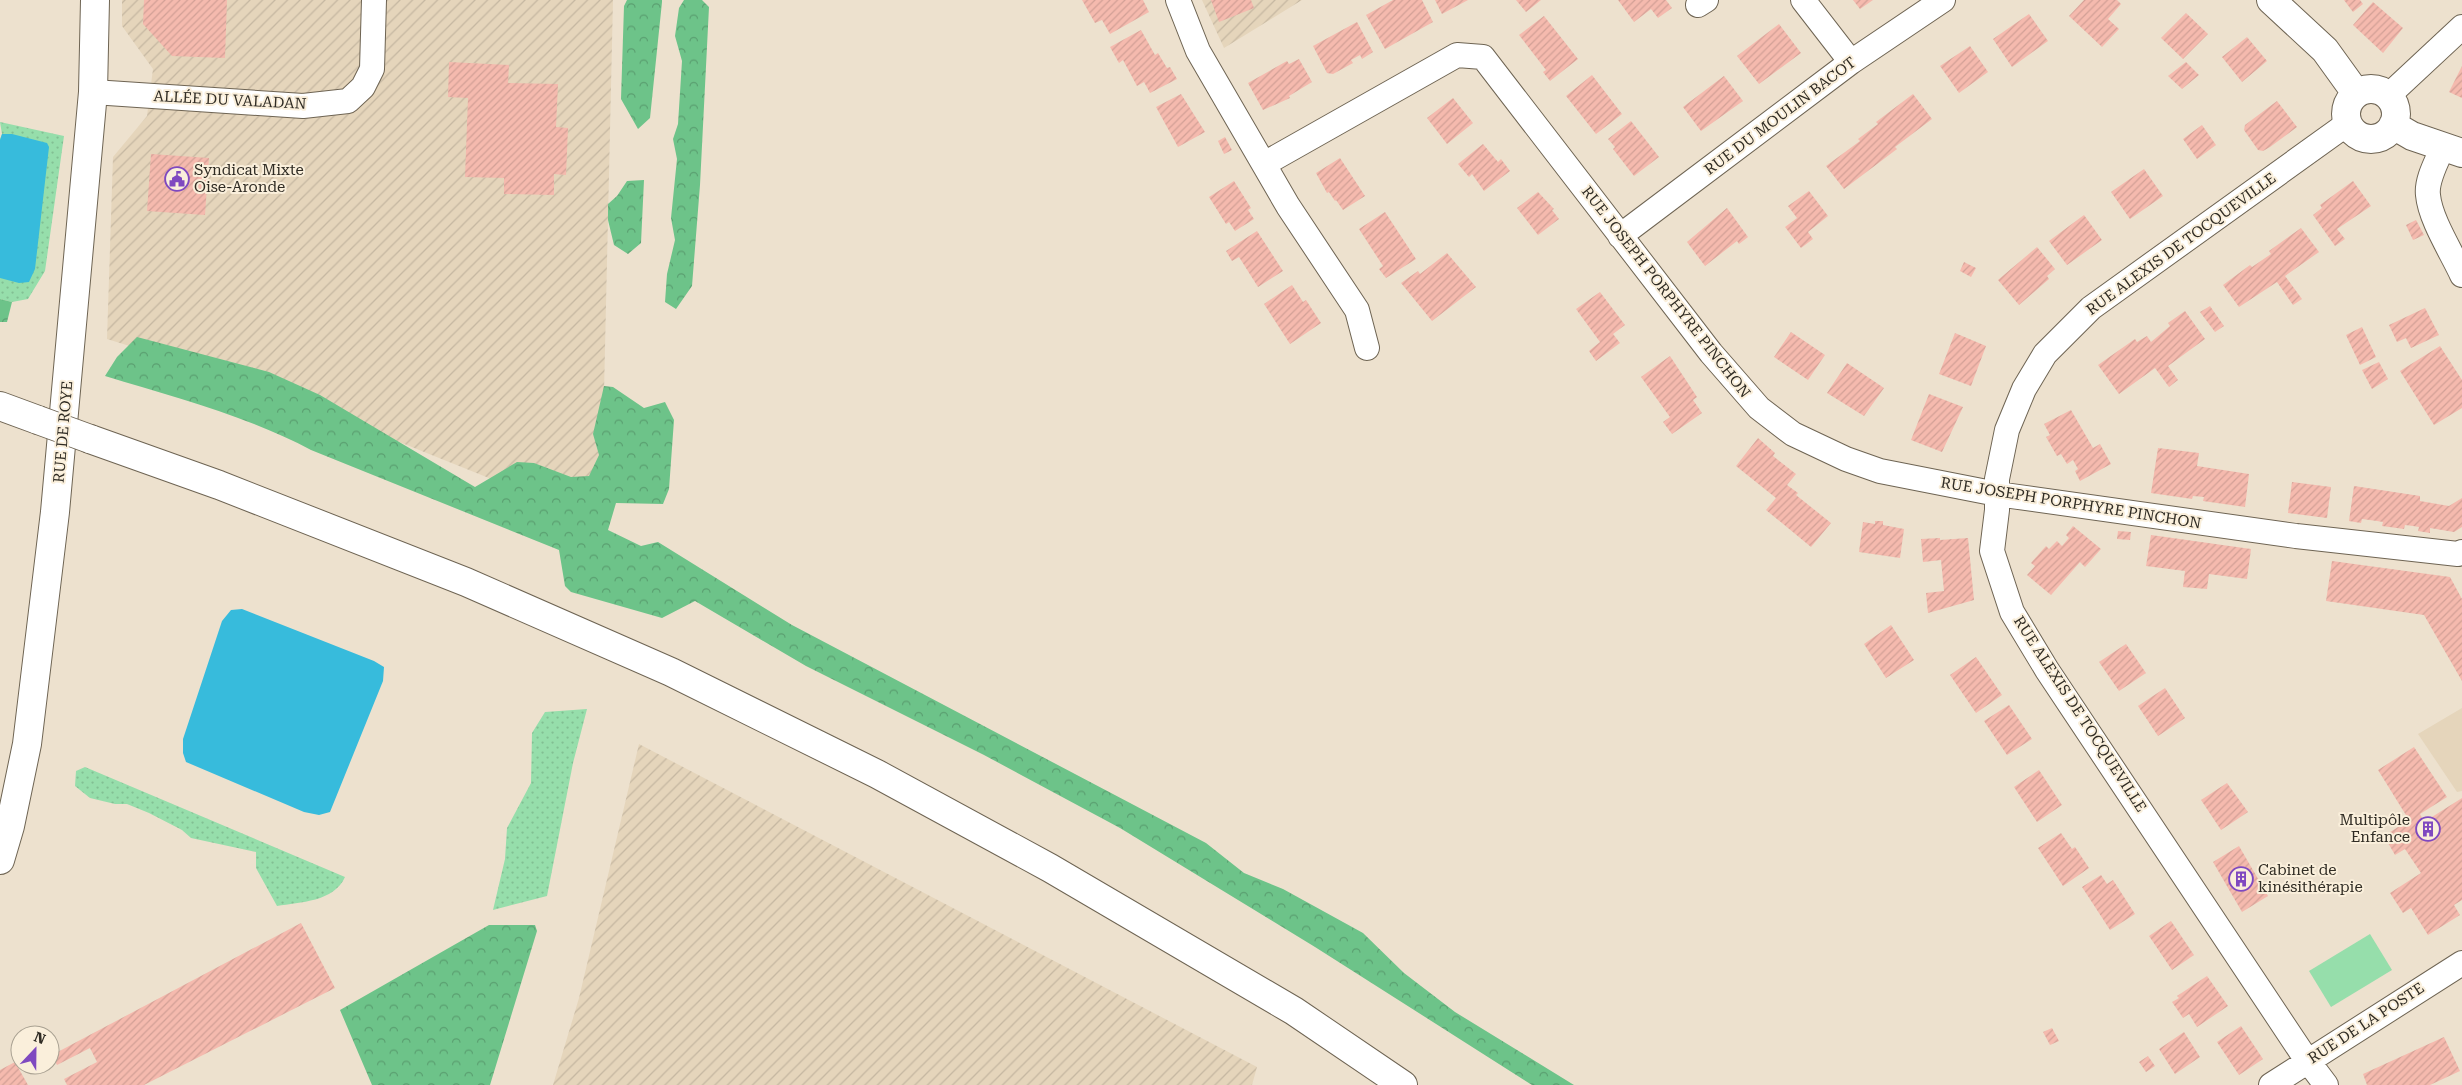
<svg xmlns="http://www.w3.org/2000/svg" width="2462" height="1085" viewBox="0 0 2462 1085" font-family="'Roboto Serif',serif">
<defs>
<pattern id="industrial-furrows" width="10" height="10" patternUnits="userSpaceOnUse" patternTransform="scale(1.25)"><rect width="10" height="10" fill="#e5d5bb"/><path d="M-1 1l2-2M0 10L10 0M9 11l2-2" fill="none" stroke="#c5b7a1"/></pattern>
<pattern id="grass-dots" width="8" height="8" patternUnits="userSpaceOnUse" patternTransform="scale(1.25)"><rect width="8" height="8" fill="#96deab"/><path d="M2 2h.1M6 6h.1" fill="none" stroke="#82bf93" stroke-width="1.8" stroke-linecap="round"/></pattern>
<pattern id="forest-crowns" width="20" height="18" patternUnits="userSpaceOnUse" patternTransform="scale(1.25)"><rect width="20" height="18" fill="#6dc389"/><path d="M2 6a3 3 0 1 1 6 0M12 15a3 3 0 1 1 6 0" fill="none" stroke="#5a9f70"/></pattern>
<pattern id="building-hatch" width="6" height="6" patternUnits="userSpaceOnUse" patternTransform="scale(1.25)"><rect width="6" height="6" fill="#f5baae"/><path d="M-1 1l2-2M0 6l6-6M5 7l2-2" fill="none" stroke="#d2a096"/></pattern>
</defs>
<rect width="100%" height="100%" fill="#ede1ce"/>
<path fill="#e5d5bb" d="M 2462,708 L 2462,791 L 2457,792 L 2418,734 Z"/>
<path fill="url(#industrial-furrows)" d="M 122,0 L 613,0 L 601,523 L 265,388 L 107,339 L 113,157 L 147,116 L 153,69 L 122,26 Z
M 1202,0 L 1302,0 L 1224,48 Z
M 639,744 L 1257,1067 L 1252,1085 L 553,1085 L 579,998 Z"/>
<path fill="url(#grass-dots)" d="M 0,122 L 64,136 L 45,271 L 28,299 L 12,302 L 0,299 L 0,139 L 2,134 Z
M 587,709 L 573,763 L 547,896 L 493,910 L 505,859 L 507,828 L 531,783 L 532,733 L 545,712 Z
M 85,767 L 345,877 C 334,902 300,902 277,906 L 256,868 L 256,852 L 191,838 L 182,830 L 149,813 L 127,804 L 115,804 L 90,798 L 75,786 L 76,771 Z"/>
<path fill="url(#forest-crowns)" d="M 627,0 L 662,0 L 662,2 L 650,118 L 638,129 L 621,99 L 624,6 Z
M 684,0 L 702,0 L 709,7 L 700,185 L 692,286 L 676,309 L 665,302 L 667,274 L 675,240 L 671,218 L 677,159 L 673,139 L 678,124 L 682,61 L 675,36 L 679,8 Z
M 644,180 L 641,243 L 628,254 L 614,245 L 608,220 L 608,204 L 617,196 L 627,181 Z
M 0,299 L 12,302 L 7,322 L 0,322 Z
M 137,337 L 269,372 L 320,395 L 475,487 L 517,462 L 534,463 L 571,477 L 589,476 L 599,455 L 593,434 L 604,386 L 613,387 L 644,408 L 665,402 L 674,420 L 669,489 L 663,504 L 616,503 L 608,530 L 641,546 L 658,542 L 792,625 L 1206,843 L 1244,873 L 1283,889 L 1363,933 L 1404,973 L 1455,1012 L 1574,1085 L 1532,1085 L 1315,947 L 1120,828 L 984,755 L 806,666 L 695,601 L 662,618 L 571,592 L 565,586 L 559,550 L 311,450 C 247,416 174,397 105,376 L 117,357 Z
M 489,925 L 535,925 L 537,931 L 490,1085 L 372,1085 L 340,1010 Z"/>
<path fill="#96deab" d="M 2370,934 L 2392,970 L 2331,1007 L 2309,971 Z"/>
<path fill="#37bbdc" d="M 2,134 L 12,134 L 47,143 L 49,147 L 35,269 L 29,282 L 19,283 L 0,278 L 0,140 Z
M 242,609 L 374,661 L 384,667 L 383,681 L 330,812 L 319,815 L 304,812 L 186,762 L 183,753 L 183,739 L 222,621 L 231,610 Z"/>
<path fill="url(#building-hatch)" d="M 144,0 L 227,0 L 225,58 L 172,56 L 143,24 Z
M 1082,0 L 1143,0 L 1149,12 L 1110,34 L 1102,20 L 1095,23 Z
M 1211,0 L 1251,0 L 1254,8 L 1219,22 Z
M 1393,0 L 1422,0 L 1433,22 L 1385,49 L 1366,15 Z
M 1435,0 L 1468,0 L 1442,14 Z
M 1516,0 L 1541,0 L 1526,12 Z
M 1618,0 L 1666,0 L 1672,8 L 1658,18 L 1651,9 L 1634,22 Z
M 1853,0 L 1873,0 L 1860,9 Z
M 2084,0 L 2117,0 L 2121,4 L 2108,19 L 2119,29 L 2102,47 L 2069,16 Z
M 2344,0 L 2360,0 L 2363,4 L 2353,12 Z
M 2373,2 L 2403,28 L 2383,53 L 2353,25 Z
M 2186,13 L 2208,34 L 2183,59 L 2161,38 Z
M 2029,14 L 2048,41 L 2012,67 L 1993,39 Z
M 1544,16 L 1578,59 L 1550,81 L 1543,72 L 1546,70 L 1519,35 Z
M 1357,22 L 1373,52 L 1362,59 L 1360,55 L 1351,60 L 1353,63 L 1333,74 L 1327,73 L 1313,46 Z
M 1779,24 L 1801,53 L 1759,84 L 1737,56 Z
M 1141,30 L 1155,55 L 1158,53 L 1167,68 L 1170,67 L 1177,79 L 1150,93 L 1144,82 L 1137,86 L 1123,60 L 1119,63 L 1110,47 Z
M 2247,37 L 2267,61 L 2242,82 L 2222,57 Z
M 1970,46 L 1988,72 L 1959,93 L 1940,66 Z
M 1299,59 L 1312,82 L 1289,96 L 1290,98 L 1263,110 L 1248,83 L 1287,61 L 1289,64 Z
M 449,62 L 509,65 L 508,83 L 558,84 L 556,127 L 568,128 L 566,175 L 554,174 L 554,195 L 504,194 L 504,178 L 465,177 L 468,98 L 448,97 Z
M 2186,62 L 2199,75 L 2182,89 L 2168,76 Z
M 2462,66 L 2462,98 L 2449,92 Z
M 1592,75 L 1622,114 L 1596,134 L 1566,96 Z
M 1724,76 L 1743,101 L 1701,131 L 1683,107 Z
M 1181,94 L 1205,132 L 1178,147 L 1156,107 Z
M 1913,94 L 1932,119 L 1895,147 L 1897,149 L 1844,189 L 1826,166 L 1860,141 L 1858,139 L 1878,124 L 1876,122 Z
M 1453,98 L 1473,123 L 1447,144 L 1427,118 Z
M 2277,101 L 2297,127 L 2270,147 L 2263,151 L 2258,150 L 2244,130 L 2245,125 Z
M 1631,121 L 1659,157 L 1634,176 L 1613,149 L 1615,147 L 1608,139 Z
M 2202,125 L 2216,145 L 2197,159 L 2183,139 Z
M 1225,137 L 1232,150 L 1224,154 L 1218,141 Z
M 1483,144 L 1498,162 L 1501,159 L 1510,171 L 1484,191 L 1472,174 L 1469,177 L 1458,164 Z
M 151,154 L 209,158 L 205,215 L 147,211 Z
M 1340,158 L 1365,196 L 1343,210 L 1336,200 L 1335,201 L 1329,192 L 1327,193 L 1316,173 Z
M 2144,169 L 2163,196 L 2130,219 L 2111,192 Z
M 1234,181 L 1251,208 L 1248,210 L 1254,219 L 1235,231 L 1229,222 L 1226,224 L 1209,197 Z
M 2353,181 L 2371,206 L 2337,229 L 2345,239 L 2335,246 L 2313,215 L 2322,208 L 2320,205 Z
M 1809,191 L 1828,216 L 1808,232 L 1813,239 L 1801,248 L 1785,227 L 1797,218 L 1788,206 Z
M 1538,192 L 1554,209 L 1552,210 L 1559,219 L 1538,235 L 1517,208 Z
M 1727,208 L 1748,237 L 1739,244 L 1737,241 L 1705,266 L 1687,242 Z
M 1385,212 L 1416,259 L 1386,278 L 1379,269 L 1383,266 L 1359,229 Z
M 2084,215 L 2102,240 L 2067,265 L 2049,241 Z
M 2416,220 L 2424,235 L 2413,240 L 2406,225 Z
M 2301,228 L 2319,252 L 2285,276 L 2302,299 L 2293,305 L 2277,282 L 2239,307 L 2223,285 L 2250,265 L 2252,267 L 2271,254 L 2269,251 Z
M 1257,231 L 1283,271 L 1258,287 L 1239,257 L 1232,261 L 1226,251 Z
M 2037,247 L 2055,269 L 2047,276 L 2049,279 L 2019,305 L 1998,280 Z
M 1447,253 L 1476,287 L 1432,321 L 1401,283 L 1418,271 L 1420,274 Z
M 1964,262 L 1976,268 L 1971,277 L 1960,271 Z
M 1292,285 L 1303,302 L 1306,300 L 1321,323 L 1290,344 L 1264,304 Z
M 1600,292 L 1625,325 L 1613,334 L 1620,343 L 1596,361 L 1589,351 L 1600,342 L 1576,309 Z
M 2210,306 L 2224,326 L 2215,332 L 2200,312 Z
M 2425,308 L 2439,335 L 2411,348 L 2406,338 L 2397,342 L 2389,325 Z
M 2185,311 L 2205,339 L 2168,366 L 2178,380 L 2169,387 L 2155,368 L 2119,394 L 2098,365 L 2135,339 L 2137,342 L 2147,336 L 2151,342 L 2170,326 L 2168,323 Z
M 2362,327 L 2376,357 L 2360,365 L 2346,335 Z
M 1791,332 L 1825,355 L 1808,380 L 1774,357 Z
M 1955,333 L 1986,346 L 1971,386 L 1939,374 Z
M 2440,346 L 2462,380 L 2462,408 L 2434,425 L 2400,371 Z
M 1670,356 L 1697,397 L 1693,400 L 1702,413 L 1672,434 L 1663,422 L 1670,417 L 1641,377 Z
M 2379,362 L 2388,379 L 2372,389 L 2362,370 Z
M 1847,363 L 1884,388 L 1864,416 L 1827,393 Z
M 1929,394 L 1963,407 L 1942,452 L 1911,440 Z
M 2071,410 L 2093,448 L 2100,444 L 2111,464 L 2080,481 L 2075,471 L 2078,469 L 2073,460 L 2067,464 L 2061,454 L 2057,456 L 2046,437 L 2050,435 L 2044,424 Z
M 1758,438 L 1775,453 L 1773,456 L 1796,474 L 1787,485 L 1798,493 L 1796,495 L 1831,523 L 1811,547 L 1766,510 L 1776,498 L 1736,466 Z
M 2158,448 L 2199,453 L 2197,466 L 2249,474 L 2245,507 L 2203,501 L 2204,497 L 2193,496 L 2192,499 L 2151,493 Z
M 2292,482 L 2331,487 L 2327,518 L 2288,513 Z
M 2354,486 L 2420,496 L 2420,501 L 2449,506 L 2462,498 L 2462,527 L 2454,532 L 2430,528 L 2430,533 L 2418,531 L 2419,527 L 2413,526 L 2405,525 L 2404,529 L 2382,526 L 2383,522 L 2377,521 L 2362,519 L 2361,523 L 2349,521 Z
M 1875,521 L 1883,521 L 1883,525 L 1904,529 L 1900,558 L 1859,552 L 1863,522 L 1875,524 Z
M 2073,526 L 2101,549 L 2085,567 L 2080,562 L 2051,595 L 2027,575 L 2035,566 L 2031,563 L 2046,546 L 2049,549 L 2057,541 L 2062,546 L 2069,538 L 2066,535 Z
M 2118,531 L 2131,532 L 2130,540 L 2117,539 Z
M 2151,535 L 2251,549 L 2247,579 L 2209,574 L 2207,589 L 2183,587 L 2185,571 L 2146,566 Z
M 1940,538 L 1940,540 L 1968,538 L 1974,600 L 1928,613 L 1926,593 L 1944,591 L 1941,560 L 1923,562 L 1921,539 Z
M 2332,561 L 2450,577 L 2462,599 L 2462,681 L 2424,615 L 2326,601 Z
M 1891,625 L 1914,660 L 1886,678 L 1864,644 Z
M 2126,644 L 2146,673 L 2119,691 L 2099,662 Z
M 1976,657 L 2002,695 L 1976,713 L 1950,675 Z
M 2165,688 L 2185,718 L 2158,736 L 2138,706 Z
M 2009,705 L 2032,739 L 2007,755 L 1984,721 Z
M 2414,747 L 2447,797 L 2420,814 L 2424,822 L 2462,798 L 2462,900 L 2454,905 L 2460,915 L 2428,935 L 2411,908 L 2403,913 L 2390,893 L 2421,873 L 2405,849 L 2395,855 L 2384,836 L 2409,820 L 2378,770 Z
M 2039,770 L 2062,805 L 2037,822 L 2014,787 Z
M 2227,783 L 2248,812 L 2221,830 L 2201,800 Z
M 2061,833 L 2072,849 L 2075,847 L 2089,868 L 2063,886 L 2038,848 Z
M 2239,846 L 2268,896 L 2242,912 L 2213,862 Z
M 2101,875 L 2107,884 L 2113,880 L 2135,914 L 2110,930 L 2082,887 Z
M 2171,921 L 2194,955 L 2172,970 L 2149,936 Z
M 301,923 L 335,988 L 144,1085 L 67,1085 L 64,1079 L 97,1062 L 90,1048 L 57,1065 L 52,1055 Z
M 2207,976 L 2228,1006 L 2197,1027 L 2189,1014 L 2183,1018 L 2172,1002 L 2179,998 L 2177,996 Z
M 2241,1026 L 2263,1059 L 2239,1075 L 2217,1042 Z
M 2052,1028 L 2059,1041 L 2050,1045 L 2043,1032 Z
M 2184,1032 L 2200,1057 L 2175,1074 L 2159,1049 Z
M 2444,1037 L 2460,1071 L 2430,1085 L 2367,1085 L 2363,1074 Z
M 2148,1056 L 2155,1066 L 2146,1072 L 2139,1062 Z
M 15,1062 L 28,1085 L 0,1085 L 0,1070 Z"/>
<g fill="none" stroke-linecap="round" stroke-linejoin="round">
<g stroke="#6e6453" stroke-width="26">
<path id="street" d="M 1178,0 L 1198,51 L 1288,206 L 1357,310 L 1367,348
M 1803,0 L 1851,62
M 1698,5 L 1706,0
M 93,92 L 303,106 L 348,101 L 363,87 L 372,69 L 374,0
M 2388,96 L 2462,27
M 2443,147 C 2437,161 2426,180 2428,195 C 2430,219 2452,253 2462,275
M 1264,164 L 1457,55 L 1483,57 L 1711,353 L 1759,408 L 1793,434 L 1846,459 L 1880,471 L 1997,494 L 2296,536 L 2458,554 L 2462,552
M 1620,236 L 1851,62 L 1943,0
M 2271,1085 L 2462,963
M 2326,1085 L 2302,1053 L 2047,670 L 2012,612 L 1992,551 L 1997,510 L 1997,479 L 2007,430 L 2024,389 L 2045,354 L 2091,308 L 2347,124"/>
</g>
<g stroke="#6e6453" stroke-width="30">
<path id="secondary" d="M 2271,0 L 2325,50 L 2356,93
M2346 114a25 25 0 1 1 50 0a25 25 0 1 1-50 0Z
M 2393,125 L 2412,136 L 2462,153
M 0,860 L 10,826 L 27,744 L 55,512 L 93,92 L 95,0"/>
</g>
<g stroke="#6e6453" stroke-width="30">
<path id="primary" d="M 0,406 L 38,420
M 90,439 L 219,485 L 466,582 L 671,672 L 877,774 L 1050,868 L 1294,1011 L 1403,1085"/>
</g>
<use href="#street" stroke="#fff" stroke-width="24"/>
<use href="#secondary" stroke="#fff" stroke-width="28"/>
<use href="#primary" stroke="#fff" stroke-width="28"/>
<g stroke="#6e6453" stroke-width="30" stroke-linecap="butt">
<path id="primary-bridge" d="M 38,420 L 90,439"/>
</g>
<use href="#primary-bridge" stroke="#fff" stroke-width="28"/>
</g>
<defs>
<g id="civic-ring" transform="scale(1.25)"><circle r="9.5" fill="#faefdb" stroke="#7f49c0" stroke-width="1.5"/><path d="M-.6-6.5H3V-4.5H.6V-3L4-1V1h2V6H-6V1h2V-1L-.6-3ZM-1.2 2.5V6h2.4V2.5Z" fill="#7f49c0"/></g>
<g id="building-ring" transform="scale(1.25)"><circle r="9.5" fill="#faefdb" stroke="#7f49c0" stroke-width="1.5"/><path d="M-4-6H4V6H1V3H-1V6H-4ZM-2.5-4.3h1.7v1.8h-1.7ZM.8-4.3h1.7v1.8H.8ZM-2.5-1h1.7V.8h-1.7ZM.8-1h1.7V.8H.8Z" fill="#7f49c0"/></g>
</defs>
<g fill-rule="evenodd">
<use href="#civic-ring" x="177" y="179"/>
<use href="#building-ring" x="2428" y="829"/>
<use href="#building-ring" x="2241" y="879"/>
</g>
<g text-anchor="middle" stroke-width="4" stroke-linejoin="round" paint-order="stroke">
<g font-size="15" fill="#302c24" stroke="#faefdb">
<text transform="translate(230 100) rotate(3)" y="5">ALLÉE DU VALADAN</text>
<text transform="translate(1780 116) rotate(-37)" y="5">RUE DU MOULIN BACOT</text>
<text transform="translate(2181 244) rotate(-36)" y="5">RUE ALEXIS DE TOCQUEVILLE</text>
<text transform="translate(1666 292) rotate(52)" y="5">RUE JOSEPH PORPHYRE PINCHON</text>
<text transform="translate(63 432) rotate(-85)" y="5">RUE DE ROYE</text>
<text transform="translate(2071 503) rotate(9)" y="5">RUE JOSEPH PORPHYRE PINCHON</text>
<text transform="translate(2080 714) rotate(57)" y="5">RUE ALEXIS DE TOCQUEVILLE</text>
<text transform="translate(2366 1023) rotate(-33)" y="5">RUE DE LA POSTE</text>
</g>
<g font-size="15" fill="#302c24" stroke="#faefdb" text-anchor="start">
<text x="194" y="175">Syndicat Mixte<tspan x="194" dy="17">Oise-Aronde</tspan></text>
<text x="2410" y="825" text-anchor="end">Multipôle<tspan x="2410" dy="17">Enfance</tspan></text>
<text x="2258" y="875">Cabinet de<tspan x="2258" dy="17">kinésithérapie</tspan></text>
</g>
</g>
<g transform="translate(35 1050) rotate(22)"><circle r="24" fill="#faefdb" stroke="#a9a192"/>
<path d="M0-4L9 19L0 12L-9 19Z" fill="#7f49c0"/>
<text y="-8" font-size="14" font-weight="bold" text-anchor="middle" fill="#302c24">N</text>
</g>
</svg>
